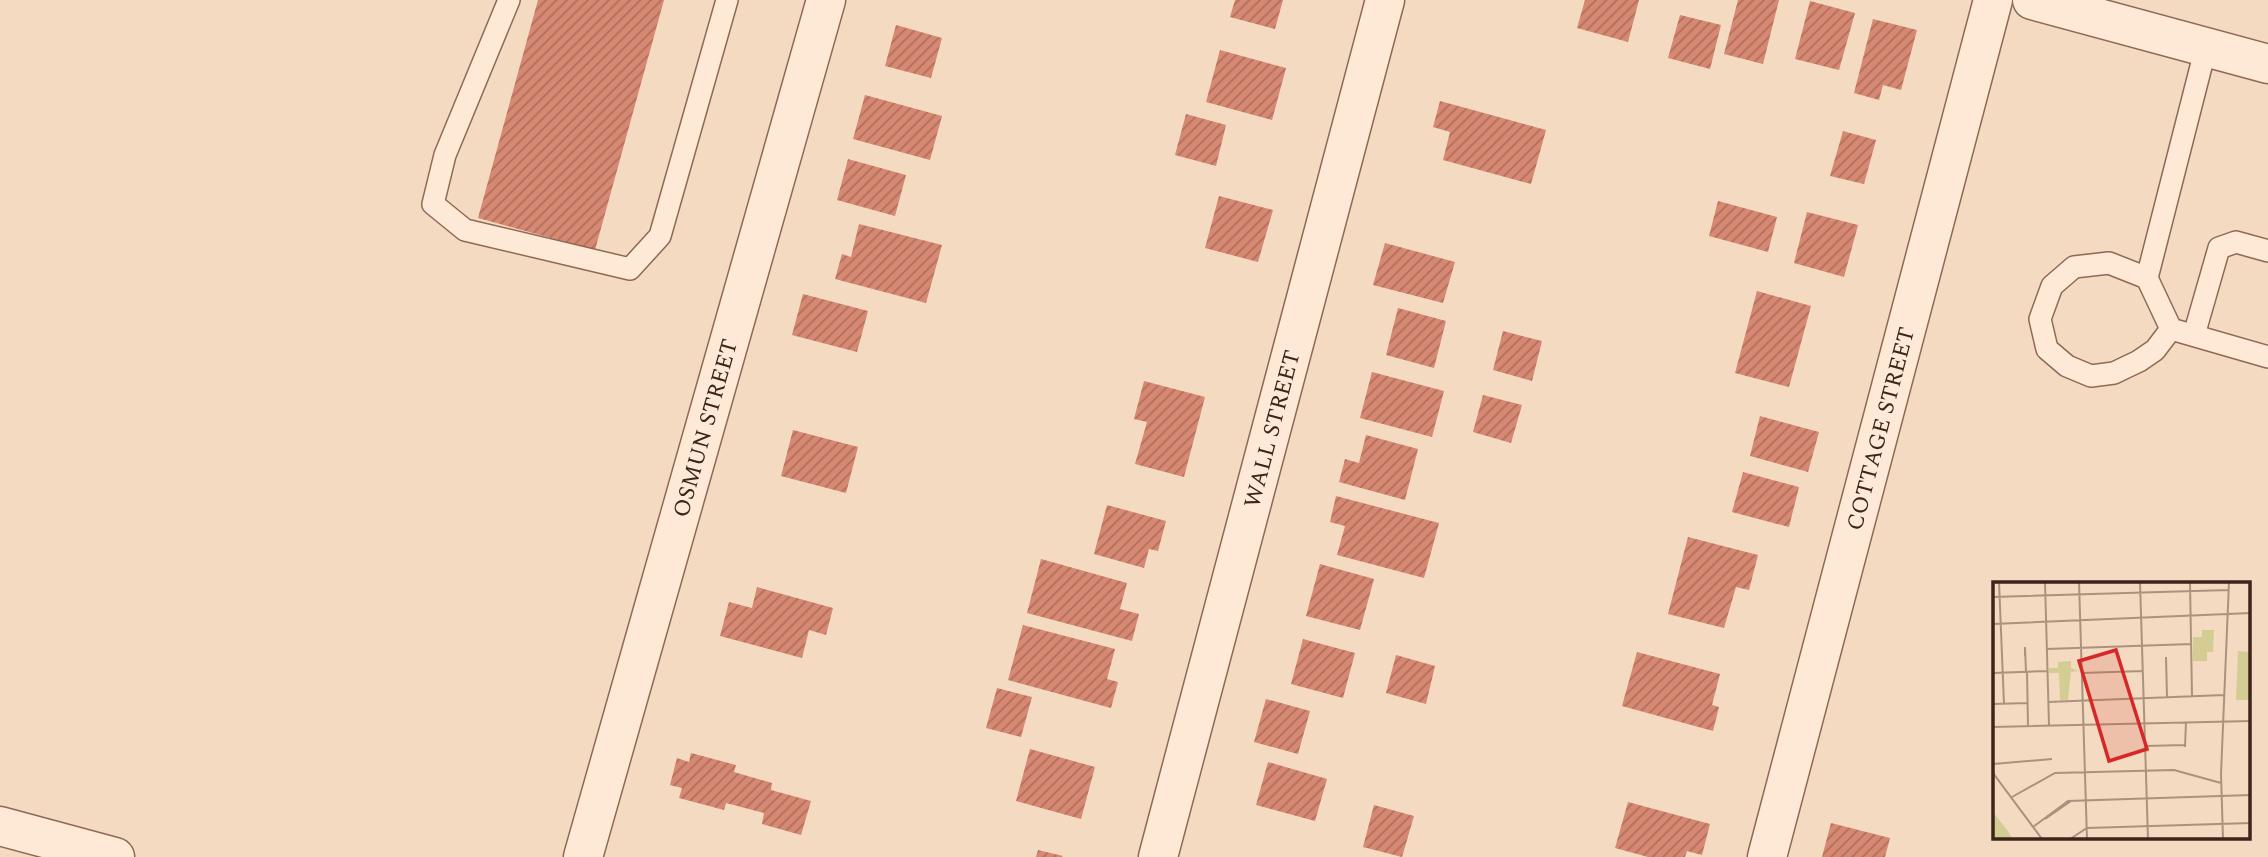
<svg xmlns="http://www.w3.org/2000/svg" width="2268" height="857" viewBox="0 0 2268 857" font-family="Spectral,serif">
<defs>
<pattern id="building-hatch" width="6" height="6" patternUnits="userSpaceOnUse" patternTransform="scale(1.75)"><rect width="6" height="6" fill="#d68872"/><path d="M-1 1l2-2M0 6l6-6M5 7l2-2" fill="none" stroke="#af6f5d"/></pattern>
</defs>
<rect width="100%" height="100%" fill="#f3dac0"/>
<path fill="url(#building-hatch)" d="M 538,0 L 664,0 L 595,250 L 478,218 Z
M 1235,0 L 1283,0 L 1275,29 L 1230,17 Z
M 1585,0 L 1639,0 L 1628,42 L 1577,28 Z
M 1738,0 L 1779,0 L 1763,64 L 1724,54 Z
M 1810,1 L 1855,13 L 1839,70 L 1795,59 Z
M 1680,15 L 1721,25 L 1710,69 L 1668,58 Z
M 1873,19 L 1917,30 L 1901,90 L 1883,85 L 1879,100 L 1854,93 Z
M 896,25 L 942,38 L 931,78 L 885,66 Z
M 1220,50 L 1286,68 L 1272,120 L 1206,102 Z
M 865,95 L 942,116 L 930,160 L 853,139 Z
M 1440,101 L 1546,130 L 1531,184 L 1443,160 L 1450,132 L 1433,127 Z
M 1186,114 L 1226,125 L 1216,166 L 1175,155 Z
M 1843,131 L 1876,140 L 1864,184 L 1830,176 Z
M 848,159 L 906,175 L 895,216 L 837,200 Z
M 1219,196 L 1273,210 L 1258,262 L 1205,248 Z
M 1718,201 L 1777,217 L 1768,252 L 1709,236 Z
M 1807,212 L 1858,225 L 1844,277 L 1794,263 Z
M 859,224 L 942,245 L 926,303 L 835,279 L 842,254 L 851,257 Z
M 1385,243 L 1455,262 L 1443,303 L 1373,285 Z
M 1757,291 L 1811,306 L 1789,387 L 1735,373 Z
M 803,294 L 868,311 L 857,352 L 792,335 Z
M 1398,308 L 1446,321 L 1434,368 L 1386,355 Z
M 1503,331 L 1542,341 L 1532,381 L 1493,370 Z
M 1372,372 L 1444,391 L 1432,437 L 1360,418 Z
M 1144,381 L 1205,397 L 1184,477 L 1135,464 L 1147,422 L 1134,419 Z
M 1483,395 L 1522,405 L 1511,443 L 1473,432 Z
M 1760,416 L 1819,432 L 1808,472 L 1750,456 Z
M 793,430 L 858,447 L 846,493 L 781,476 Z
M 1366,435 L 1418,449 L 1405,500 L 1339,482 L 1345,459 L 1359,463 Z
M 1743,472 L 1799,487 L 1789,527 L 1732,512 Z
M 1336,496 L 1439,523 L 1424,578 L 1337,555 L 1345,526 L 1330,522 Z
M 1107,505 L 1166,521 L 1158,551 L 1149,549 L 1144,568 L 1094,554 Z
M 1688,537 L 1758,555 L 1749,590 L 1736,587 L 1724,628 L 1668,614 Z
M 1041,559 L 1127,583 L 1120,609 L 1139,614 L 1132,641 L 1027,613 Z
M 1320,564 L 1374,579 L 1360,630 L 1306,616 Z
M 757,587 L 833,608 L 826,635 L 809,630 L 802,658 L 720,636 L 729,602 L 752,608 Z
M 1023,625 L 1115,649 L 1107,679 L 1118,682 L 1111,708 L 1008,680 Z
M 1303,639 L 1355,653 L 1343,698 L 1291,684 Z
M 1637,652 L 1720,674 L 1712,705 L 1719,707 L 1713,731 L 1622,706 Z
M 1396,655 L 1435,666 L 1426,704 L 1386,693 Z
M 997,688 L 1032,697 L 1021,737 L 986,728 Z
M 1266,699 L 1310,711 L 1298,754 L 1254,742 Z
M 1030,749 L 1095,767 L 1081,819 L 1016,801 Z
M 691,753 L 736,765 L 734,772 L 772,783 L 771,790 L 811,801 L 801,835 L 762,824 L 764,813 L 726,803 L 724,810 L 679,798 L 682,788 L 670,785 L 677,758 L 689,762 Z
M 1268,762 L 1327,779 L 1315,821 L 1256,805 Z
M 1628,802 L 1710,824 L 1702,855 L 1687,851 L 1685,857 L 1648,857 L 1615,848 Z
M 1374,805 L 1414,816 L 1402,857 L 1363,847 Z
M 1831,823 L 1890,838 L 1885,857 L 1822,857 Z
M 1038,850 L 1063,856 L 1062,857 L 1036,857 Z"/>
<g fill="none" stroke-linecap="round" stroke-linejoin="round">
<g stroke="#8f6956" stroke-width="24">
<path id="lane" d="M 509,0 L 445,155 L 433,204 L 465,230 L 630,269 L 660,236 L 727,0
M 2206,47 L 2147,278 L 2171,329 L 2268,357
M 2147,278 L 2109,263 L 2074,267 L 2052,286 L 2040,319 L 2047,349 L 2067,366 L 2091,376 L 2114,373 L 2139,361 L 2155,350 L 2171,329
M 2194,335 L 2219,248 L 2236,242 L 2268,251"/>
</g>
<g stroke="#8f6956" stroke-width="41">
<g id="street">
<path d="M 2032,0 L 2268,64"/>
<path d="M 0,826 L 115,857"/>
<path id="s1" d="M 583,857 L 826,0"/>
<path id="s2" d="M 1158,857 L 1385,0"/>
<path id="s3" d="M 1767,857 L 1993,0"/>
</g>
</g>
<use href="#lane" stroke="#fde9d5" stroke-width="21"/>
<use href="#street" stroke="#fde9d5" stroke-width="38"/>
</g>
<g text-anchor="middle" stroke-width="5" stroke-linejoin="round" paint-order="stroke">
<g font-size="23" fill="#3d251c" stroke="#f9e6d1">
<text dy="8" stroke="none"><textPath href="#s1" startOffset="446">OSMUN STREET</textPath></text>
<text dy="8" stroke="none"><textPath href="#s2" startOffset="443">WALL STREET</textPath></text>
<text dy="8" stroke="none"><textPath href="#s3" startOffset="443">COTTAGE STREET</textPath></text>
</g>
</g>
<g transform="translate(1993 582)">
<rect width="257" height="257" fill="#f3dac0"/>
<path d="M 209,48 L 221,48 L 220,70 L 214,70 L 214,79 L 200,79 L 200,55 L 209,55 ZM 245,69 L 257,70 L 257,118 L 243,118 ZM 78,79 L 78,86 L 86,89 L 78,90 L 75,118 L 67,118 L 66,91 L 56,91 L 56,86 L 65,86 L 65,80 Z" fill="#d3cd93"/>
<path d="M 0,230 L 14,248 L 20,257 L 0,257 Z" fill="#d3cd93"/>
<path fill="none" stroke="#aa927e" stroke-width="2" d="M 6,0 L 11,122M 52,0 L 56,143M 86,0 L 94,257M 147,0 L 155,257M 197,0 L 199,114M 0,15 L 236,8M 0,42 L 258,31M 54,67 L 198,62M 32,74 L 32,65 L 33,90M 173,75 L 174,115M 34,90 L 35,144M 0,91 L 54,89M 89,91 L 150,89M 55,120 L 231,113M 0,122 L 35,121M 0,145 L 258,139M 152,164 L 192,163M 192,165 L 193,140M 0,182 L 59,177M 0,191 L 49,257M 19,215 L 62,191 L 181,188 L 228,201M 52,237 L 78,219M 40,245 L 75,219 L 258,213M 77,257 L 94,246 L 258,241M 230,257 L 228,192 L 236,0"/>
<path fill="#d62828" fill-opacity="0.15" stroke="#d62828" stroke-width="3.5" d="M 123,68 L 154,167 L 116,179 L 86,79 Z"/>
<rect width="257" height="257" fill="none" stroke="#3d251c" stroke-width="3.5"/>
</g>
</svg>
